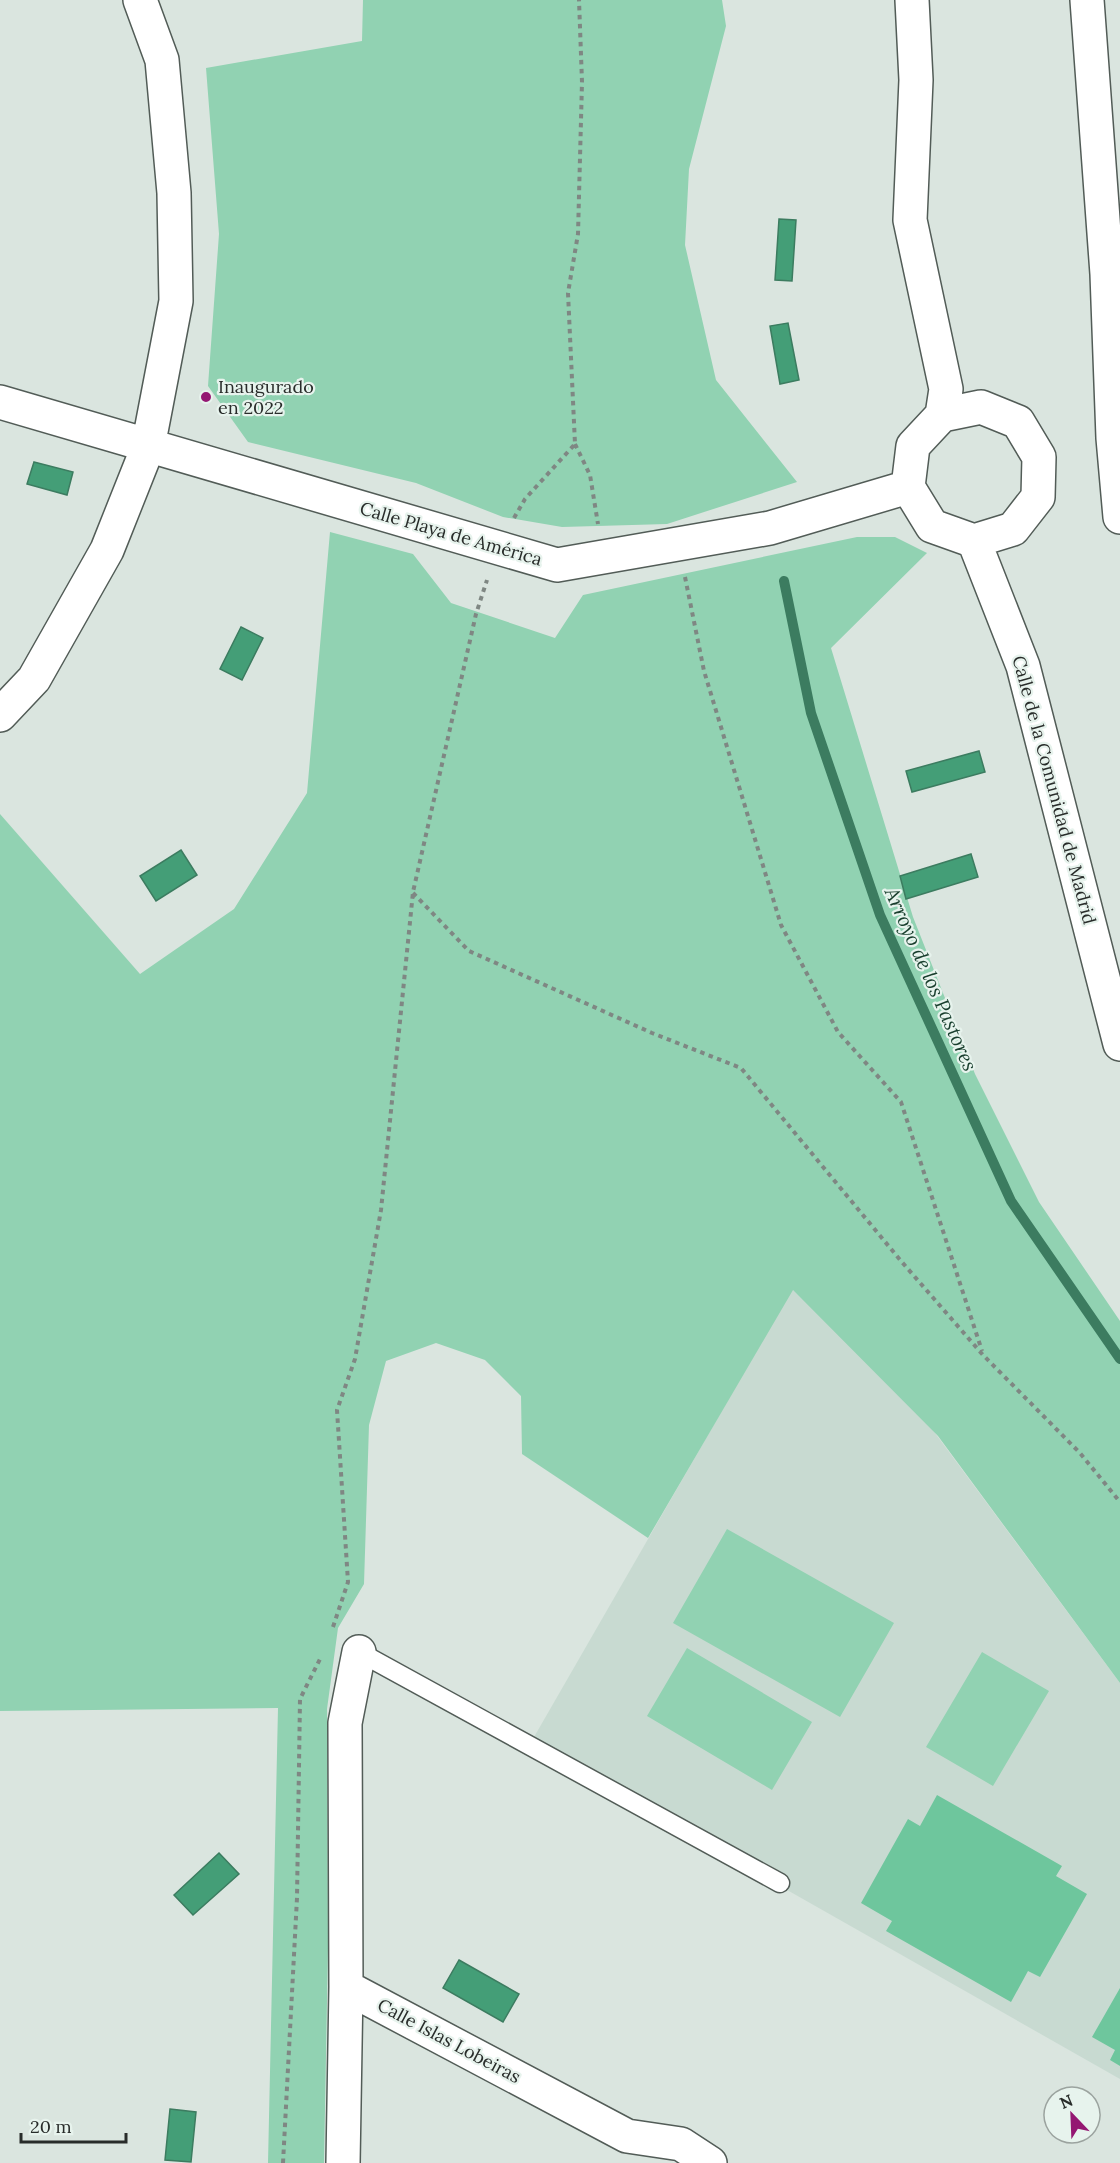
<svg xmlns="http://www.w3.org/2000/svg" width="1120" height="2163" viewBox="0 0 1120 2163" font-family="Lora,serif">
<rect width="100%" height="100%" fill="#dae5df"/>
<path fill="#c8dad1" d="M 792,1289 L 915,1406 L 1120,1683 L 1120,2079 L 530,1744 Z"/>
<path fill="#91d2b2" d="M 363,0 L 722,0 L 726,26 L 689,169 L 685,245 L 716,380 L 797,482 L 667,524 L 562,527 L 503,517 L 416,483 L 248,442 L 208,386 L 219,234 L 206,68 L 362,41 Z
M 330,532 L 413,554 L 451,603 L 555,638 L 583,595 L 857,537 L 895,537 L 927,553 L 831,648 L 913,917 L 975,1074 L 1039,1202 L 1120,1321 L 1120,1683 L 938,1436 L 793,1290 L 648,1538 L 522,1454 L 521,1396 L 485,1360 L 436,1343 L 386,1361 L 369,1425 L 364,1584 L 338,1628 L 327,1709 L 328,1948 L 324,2163 L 268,2163 L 278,1708 L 0,1711 L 0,814 L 140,974 L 234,909 L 307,793 Z
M 727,1529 L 894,1623 L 840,1717 L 673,1623 Z
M 687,1648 L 812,1722 L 772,1790 L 647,1716 Z
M 982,1652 L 1049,1691 L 993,1786 L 926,1747 Z"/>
<path fill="#449e77" stroke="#3c7c60" stroke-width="1.5" d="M 779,219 L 796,220 L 792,281 L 775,280 Z
M 788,323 L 799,380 L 780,384 L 770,326 Z
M 34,462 L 73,472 L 67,495 L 27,484 Z
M 241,627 L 263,638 L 242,680 L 220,669 Z
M 979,751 L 985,772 L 912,792 L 906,771 Z
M 181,850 L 197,875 L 156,901 L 140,876 Z
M 971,854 L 978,877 L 906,899 L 900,876 Z
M 219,1853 L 239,1874 L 193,1915 L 174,1895 Z
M 459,1960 L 519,1994 L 503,2022 L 443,1988 Z
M 170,2109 L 196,2112 L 191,2162 L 165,2160 Z"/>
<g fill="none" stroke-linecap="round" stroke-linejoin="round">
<path stroke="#3c7c60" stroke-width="10" d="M 784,581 L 811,713 L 880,915 L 1011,1201 L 1120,1359"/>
</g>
<path fill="#6ec69d" d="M 937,1795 L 1062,1866 L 1056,1876 L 1087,1894 L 1040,1977 L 1028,1971 L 1011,2002 L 886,1931 L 892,1921 L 861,1903 L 908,1819 L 920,1826 Z
M 1120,1988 L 1120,2066 L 1110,2060 L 1115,2050 L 1092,2037 Z"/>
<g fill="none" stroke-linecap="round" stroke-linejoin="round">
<g stroke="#525c57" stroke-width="21">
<path id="lane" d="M 359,1652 L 780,1883"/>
</g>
<g stroke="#525c57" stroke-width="36">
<path id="street" d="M 912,0 L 916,80 L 910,220 L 946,389 L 942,415
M 1087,0 L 1107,274 L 1113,438 L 1120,517
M 0,402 L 557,565 L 770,528 L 908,487
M 981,407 L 1018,422 L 1039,457 L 1038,497 L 1013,529 L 974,541 L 932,526 L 908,487 L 913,446 L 942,415 Z
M 974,541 L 1023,666 L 1120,1044
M 0,715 L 34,679 L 107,550 L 148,447 L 176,301 L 174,193 L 162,60 L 140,0
M 346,1987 L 627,2136 L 681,2144 L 710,2163
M 343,2163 L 346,1987 L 345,1723 L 359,1652"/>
</g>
<path stroke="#7f8783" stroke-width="4" stroke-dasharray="4.5 4.5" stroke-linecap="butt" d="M 575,444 L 590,475 L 598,524
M 514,518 L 525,499 L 575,444 L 568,293 L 578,234 L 582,82 L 579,0
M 685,577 L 704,671 L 781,925 L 838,1032 L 901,1102 L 982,1351
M 413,893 L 469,951 L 652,1033 L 741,1068 L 901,1261 L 983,1355 L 1080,1453 L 1120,1502
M 333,1627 L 348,1582 L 337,1410 L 355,1359 L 381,1210 L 413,892 L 476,614 L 487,580
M 283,2163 L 297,1898 L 300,1699 L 320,1659"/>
<use href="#lane" stroke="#fff" stroke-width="18"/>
<use href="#street" stroke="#fff" stroke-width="33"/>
</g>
<circle fill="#941772" stroke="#e7f3ed" stroke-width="2" cx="206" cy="397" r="6"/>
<g text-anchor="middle" stroke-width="4.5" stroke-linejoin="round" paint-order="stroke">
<g font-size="18" fill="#282c2a" stroke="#e7f3ed" text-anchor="start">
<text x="218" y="393">Inaugurado<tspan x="218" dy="21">en 2022</tspan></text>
</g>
<g font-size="18" fill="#282c2a" stroke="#e7f3ed">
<text transform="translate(451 534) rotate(16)" y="6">Calle Playa de América</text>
<text transform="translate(1054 790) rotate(75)" y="6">Calle de la Comunidad de Madrid</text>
<text transform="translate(449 2041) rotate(28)" y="6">Calle Islas Lobeiras</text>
</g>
<g font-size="20" font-style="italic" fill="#183e2d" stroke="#e7f3ed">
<text transform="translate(931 979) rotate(66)" y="7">Arroyo de los Pastores</text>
</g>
</g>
<g transform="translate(1072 2115) rotate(337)"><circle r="28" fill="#e7f3ed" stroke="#9ba39f" stroke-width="1.5"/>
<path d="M0-4.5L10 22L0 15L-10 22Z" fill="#941772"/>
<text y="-9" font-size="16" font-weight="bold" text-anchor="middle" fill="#282c2a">N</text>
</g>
<path d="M21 2133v9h105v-9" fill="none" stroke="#282c2a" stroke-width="3"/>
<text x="30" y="2133" font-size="18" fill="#282c2a" stroke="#e7f3ed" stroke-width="4.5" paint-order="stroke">20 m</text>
</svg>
